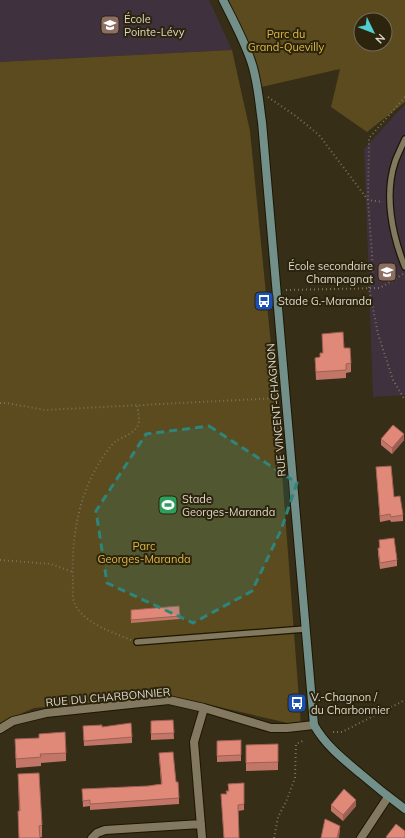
<svg xmlns="http://www.w3.org/2000/svg" width="405" height="838" viewBox="0 0 405 838" font-family="Mulish,sans-serif">
<rect width="100%" height="100%" fill="#362e17"/>
<path fill="#3f313e" d="M 0,0 L 209,0 L 232,50 L 0,62 Z
M 405,104 L 405,395 L 373,397 L 364,149 Z"/>
<path fill="#5b4b1e" fill-rule="evenodd" d="M 223,0 L 405,0 L 405,102 L 367,132 L 331,107 L 340,69 L 257,88 L 252,67 ZM 361,20 L 385,20 L 385,44 L 361,44 Z
M 232,50 L 250,131 L 277,406 L 301,726 L 171,696 L 34,708 L 0,723 L 0,62 Z"/>
<g fill="none" stroke-linecap="round" stroke-linejoin="round">
<g stroke="#1d1601" stroke-width="8">
<path id="lane" d="M 405,139 C 402,146 398,154 395,162 C 384,195 392,235 405,267
M 137,642 L 305,629"/>
</g>
<g stroke="#1d1601" stroke-width="10">
<path id="street" d="M 0,729 L 13,721 L 46,713 L 169,700 L 204,708 L 271,728 L 287,728 L 314,725
M 92,838 L 97,833 L 105,830 L 201,824
M 202,838 L 194,742 L 204,708
M 361,838 L 388,797"/>
</g>
<g stroke="#1d1601" stroke-width="10">
<path id="secondary" d="M 223,0 C 233,20 244,40 251,61 C 258,81 259,102 262,122 L 314,725 C 326,746 343,759 361,774 C 375,786 390,798 405,809"/>
</g>
<path stroke="#7a735f" stroke-width="2" stroke-dasharray="1 3" stroke-linecap="butt" d="M 268,97 L 297,117 L 319,135 L 368,200 L 383,202
M 405,97 L 369,138 L 368,200 L 373,269 L 369,288 L 378,334 L 393,380 L 405,400
M 286,290 L 380,288 L 403,274
M 0,403 L 6,403 L 45,410 L 278,398
M 0,560 L 51,564 L 73,572
M 131,640 C 112,632 82,623 74,602 C 72,596 73,587 73,581 C 71,536 79,491 105,454 C 108,450 111,445 115,442 C 123,436 138,433 139,421 C 139,416 138,410 137,406
M 333,732 L 342,732 L 405,700
M 274,838 L 278,817 L 286,802 L 295,778 L 296,744 L 305,740"/>
<use href="#lane" stroke="#827960" stroke-width="5.5"/>
<use href="#street" stroke="#827960" stroke-width="8"/>
<use href="#secondary" stroke="#728f8a" stroke-width="8"/>
</g>
<path fill="#c27667" d="M 322,334 L 344,348 L 351,363 L 351,372 L 346,373 L 346,378 L 316,380 L 315,358 L 320,357 L 323,353 Z
M 381,439 L 404,440 L 392,454 L 381,445 Z
M 376,467 L 394,497 L 403,515 L 403,521 L 391,522 L 390,520 L 380,522 Z
M 379,540 L 397,560 L 397,566 L 380,569 L 378,554 L 378,548 L 379,548 Z
M 179,606 L 180,619 L 131,623 L 131,610 Z
M 173,720 L 174,739 L 151,740 L 151,721 Z
M 83,726 L 102,727 L 132,737 L 132,743 L 84,746 Z
M 15,739 L 66,753 L 66,761 L 41,763 L 41,766 L 16,768 Z
M 241,740 L 241,761 L 217,762 L 217,741 Z
M 278,744 L 278,770 L 246,771 L 246,745 Z
M 159,753 L 176,782 L 179,798 L 179,804 L 90,810 L 90,806 L 83,807 L 82,789 L 148,786 L 161,784 Z
M 18,774 L 42,825 L 42,837 L 40,837 L 40,838 L 19,838 L 18,811 L 19,811 Z
M 244,783 L 244,810 L 238,811 L 239,838 L 224,838 L 221,794 L 226,794 L 228,791 L 228,784 Z
M 331,805 L 356,806 L 343,821 L 331,811 Z"/>
<path fill="#9e6054" d="M 404,434 L 404,440 L 392,454 L 392,448 Z
M 356,800 L 356,806 L 343,821 L 343,815 Z
M 340,826 L 340,831 L 339,838 L 337,838 Z"/>
<path fill="#e18978" stroke="#9e6054" d="M 343,332 L 344,348 L 350,348 L 351,363 L 346,364 L 346,370 L 316,372 L 315,358 L 320,357 L 320,353 L 323,353 L 322,334 Z
M 393,425 L 404,434 L 392,448 L 381,439 Z
M 391,466 L 394,497 L 400,496 L 403,515 L 391,517 L 390,514 L 380,516 L 376,467 Z
M 394,538 L 397,560 L 380,563 L 378,548 L 380,548 L 379,540 Z
M 179,606 L 180,616 L 131,620 L 131,610 Z
M 173,720 L 174,733 L 151,734 L 151,721 Z
M 131,723 L 132,737 L 84,741 L 83,726 L 102,725 L 102,727 Z
M 65,732 L 66,753 L 40,754 L 41,757 L 16,759 L 15,739 L 39,738 L 39,734 Z
M 241,740 L 241,755 L 217,756 L 217,741 Z
M 278,744 L 278,762 L 246,763 L 246,745 Z
M 173,752 L 176,782 L 178,782 L 179,798 L 90,804 L 90,800 L 83,801 L 82,789 L 148,786 L 162,784 L 159,753 Z
M 39,773 L 42,825 L 39,826 L 40,838 L 19,838 L 18,811 L 20,811 L 18,774 Z
M 244,783 L 244,804 L 238,805 L 239,838 L 224,838 L 221,794 L 227,794 L 226,791 L 229,791 L 228,784 Z
M 344,789 L 356,800 L 343,815 L 331,805 Z
M 325,819 L 340,826 L 337,838 L 321,838 Z
M 396,824 L 405,831 L 405,838 L 387,838 L 386,837 Z"/>
<path fill="#2e857c" fill-opacity="0.2" stroke="#2e857c" stroke-width="3" stroke-dasharray="8 5" stroke-linejoin="round" d="M 209,426 L 297,483 L 281,530 L 252,591 L 193,623 L 107,583 L 96,511 L 146,434 Z"/>
<defs>
<g id="school-square" transform="scale(1)"><rect x="-9" y="-9" width="18" height="18" rx="4" fill="#8d6e63" stroke="#2c240d"/><path d="M0-5L7-2L0 1L-7-2ZM-4 1L0 2.5L4 1V4Q0 6-4 4Z" fill="#fff"/></g>
<g id="bus-square" transform="scale(1)"><rect x="-9" y="-9" width="18" height="18" rx="4" fill="#1a4fb4" stroke="#2c240d"/><path d="M-5-6H5V4H4V6H2V4H-2V6H-4V4H-5ZM-3.5-4V0h7V-4ZM-3.5 1.2v1.5H-2V1.2ZM2 1.2v1.5H3.5V1.2Z" fill="#fff"/></g>
<g id="stadium-square" transform="scale(1)"><rect x="-9" y="-9" width="18" height="18" rx="4" fill="#2e9e5b" stroke="#2c240d"/><path d="M0-5a6.5 5 0 1 0 0 10a6.5 5 0 1 0 0-10ZM-3.5-1.8h7v3.6h-7Z" fill="#fff"/></g>
</defs>
<g fill-rule="evenodd">
<use href="#school-square" x="110" y="25"/>
<use href="#school-square" x="387" y="272"/>
<use href="#bus-square" x="264" y="301"/>
<use href="#stadium-square" x="168" y="505"/>
<use href="#bus-square" x="297" y="703"/>
</g>
<g text-anchor="middle" stroke-width="4" stroke-linejoin="round" paint-order="stroke">
<g font-size="11" fill="#ded9cb" stroke="#2c240d" text-anchor="start">
<text x="124" y="23">École<tspan x="124" dy="13">Pointe-Lévy</tspan></text>
<text x="373" y="270" text-anchor="end">École secondaire<tspan x="373" dy="13">Champagnat</tspan></text>
<text x="278" y="305">Stade G.-Maranda</text>
<text x="182" y="503">Stade<tspan x="182" dy="13">Georges-Maranda</tspan></text>
<text x="311" y="701">V.-Chagnon /<tspan x="311" dy="13">du Charbonnier</tspan></text>
</g>
<g font-size="11" fill="#e1b940" stroke="#2c240d">
<text x="286" y="38">Parc du<tspan x="286" dy="13">Grand-Quevilly</tspan></text>
<text x="144" y="550">Parc<tspan x="144" dy="13">Georges-Maranda</tspan></text>
</g>
<g font-size="11" fill="#ded9cb" stroke="#2c240d">
<text transform="translate(276 410) rotate(-95)" y="4">RUE VINCENT-CHAGNON</text>
<text transform="translate(108 697) rotate(-5)" y="4">RUE DU CHARBONNIER</text>
</g>
</g>
<g transform="translate(373 32) rotate(133)"><circle r="19" fill="#2c240d" stroke="#736c59"/>
<path d="M0-3L7 15L0 10L-7 15Z" fill="#51ccd1"/>
<text y="-6" font-size="11" font-weight="bold" text-anchor="middle" fill="#ded9cb">N</text>
</g>
</svg>
